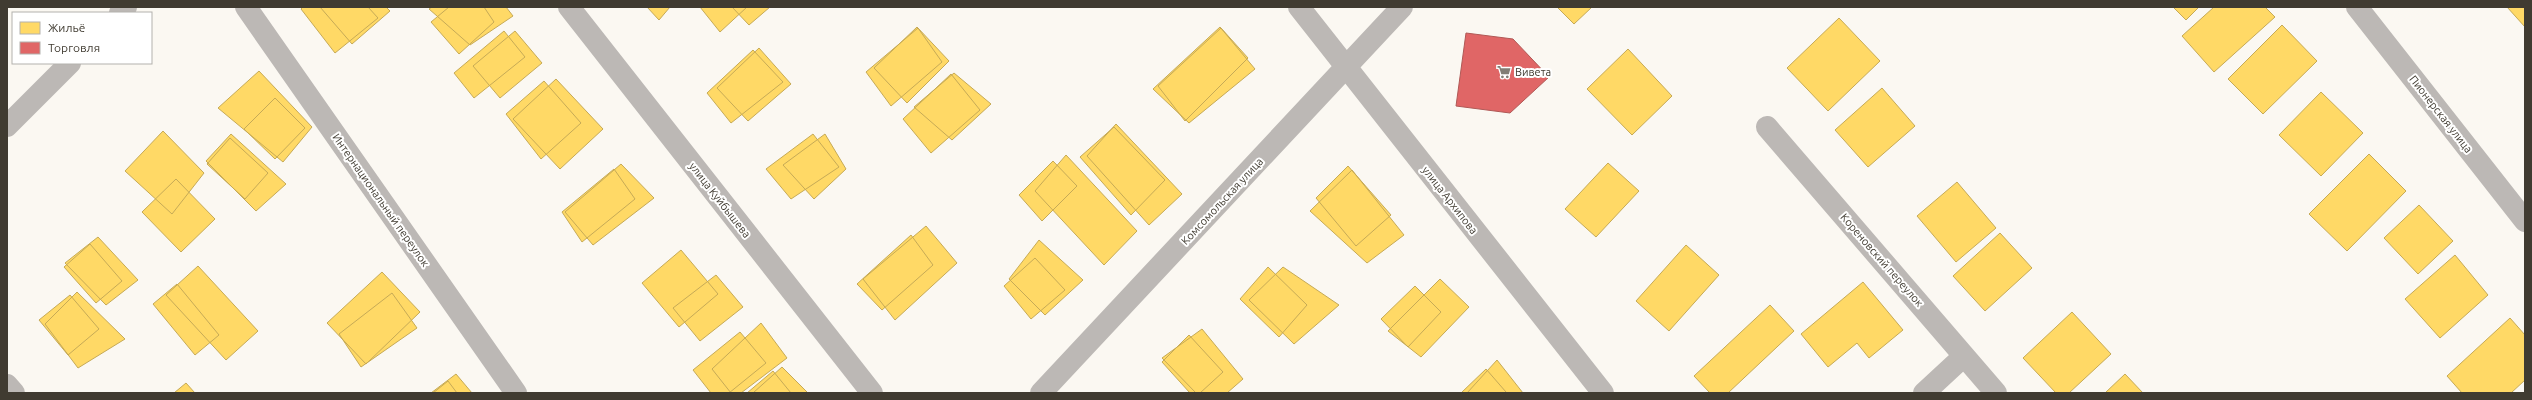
<svg xmlns="http://www.w3.org/2000/svg" width="2532" height="400" viewBox="0 0 2532 400" font-family="Ubuntu,sans-serif">
<rect width="100%" height="100%" fill="#fbf8f2"/>
<path fill="#ffd966" stroke="#c6aa56" d="M 303,7 L 368,7 L 378,18 L 335,53 L 301,9 Z
M 320,7 L 386,7 L 390,11 L 352,44 Z
M 432,7 L 506,7 L 513,16 L 470,45 L 429,9 Z
M 449,7 L 484,7 L 494,22 L 459,54 L 431,22 Z
M 647,7 L 670,7 L 659,20 Z
M 700,7 L 747,7 L 720,32 Z
M 732,7 L 770,7 L 749,25 Z
M 1557,7 L 1592,7 L 1574,24 Z
M 2173,7 L 2199,7 L 2186,20 Z
M 2214,7 L 2265,7 L 2275,17 L 2214,72 L 2182,36 Z
M 2507,7 L 2525,7 L 2525,27 Z
M 1839,18 L 1880,61 L 1828,111 L 1787,68 Z
M 2282,25 L 2317,61 L 2263,114 L 2228,79 Z
M 917,27 L 949,61 L 907,103 L 874,68 Z
M 1220,27 L 1255,69 L 1189,123 L 1153,89 Z
M 918,28 L 942,62 L 891,106 L 866,72 Z
M 1221,28 L 1248,58 L 1185,121 L 1158,86 Z
M 504,31 L 525,57 L 474,98 L 454,73 Z
M 515,31 L 542,63 L 500,98 L 473,66 Z
M 759,48 L 791,84 L 748,121 L 717,88 Z
M 1628,49 L 1672,96 L 1632,135 L 1587,89 Z
M 753,50 L 783,82 L 731,123 L 707,93 Z
M 259,71 L 312,127 L 283,162 L 218,108 Z
M 954,73 L 991,104 L 952,140 L 914,107 Z
M 951,74 L 980,110 L 931,153 L 903,119 Z
M 556,79 L 603,129 L 560,169 L 513,119 Z
M 544,81 L 581,123 L 541,159 L 506,114 Z
M 1882,88 L 1915,126 L 1868,167 L 1835,130 Z
M 2321,92 L 2363,133 L 2321,176 L 2279,135 Z
M 275,98 L 305,128 L 275,159 L 244,129 Z
M 1116,124 L 1182,194 L 1149,225 L 1087,156 Z
M 1114,127 L 1165,180 L 1131,215 L 1080,157 Z
M 163,131 L 204,173 L 172,214 L 125,171 Z
M 231,134 L 286,184 L 256,211 L 206,161 Z
M 813,134 L 839,167 L 791,199 L 766,169 Z
M 825,134 L 846,169 L 814,199 L 783,165 Z
M 230,138 L 268,173 L 245,199 L 207,164 Z
M 2369,154 L 2406,191 L 2347,251 L 2309,214 Z
M 1066,155 L 1137,231 L 1104,265 L 1035,191 Z
M 1053,161 L 1077,186 L 1042,221 L 1019,195 Z
M 1608,163 L 1639,191 L 1596,237 L 1565,209 Z
M 621,164 L 654,198 L 593,245 L 565,212 Z
M 1348,166 L 1391,215 L 1356,246 L 1316,198 Z
M 614,169 L 635,199 L 582,242 L 562,212 Z
M 1352,170 L 1404,235 L 1367,263 L 1310,211 Z
M 176,179 L 215,219 L 181,252 L 142,212 Z
M 1957,182 L 1996,228 L 1956,262 L 1917,216 Z
M 2419,205 L 2453,241 L 2418,274 L 2384,238 Z
M 926,226 L 957,263 L 895,320 L 863,279 Z
M 2000,233 L 2032,268 L 1985,311 L 1953,276 Z
M 911,235 L 933,265 L 882,310 L 857,284 Z
M 98,237 L 138,280 L 106,305 L 65,263 Z
M 1039,240 L 1083,280 L 1045,315 L 1009,279 Z
M 90,244 L 122,281 L 96,303 L 64,267 Z
M 1686,245 L 1719,275 L 1669,331 L 1636,301 Z
M 681,250 L 718,294 L 679,327 L 642,283 Z
M 2455,255 L 2488,295 L 2440,338 L 2405,299 Z
M 1035,258 L 1065,290 L 1031,319 L 1004,286 Z
M 198,266 L 258,331 L 226,360 L 166,295 Z
M 1268,267 L 1307,305 L 1279,337 L 1240,299 Z
M 1283,267 L 1339,305 L 1294,344 L 1249,300 Z
M 382,272 L 420,312 L 366,364 L 327,323 Z
M 716,275 L 743,307 L 700,341 L 673,308 Z
M 1440,279 L 1469,307 L 1421,357 L 1388,331 Z
M 1863,282 L 1903,330 L 1869,358 L 1857,343 L 1828,367 L 1801,334 Z
M 177,284 L 219,335 L 195,355 L 153,304 Z
M 1415,286 L 1441,312 L 1408,347 L 1381,319 Z
M 77,292 L 125,339 L 78,368 L 45,324 Z
M 392,293 L 417,328 L 361,367 L 339,334 Z
M 70,295 L 99,329 L 68,355 L 39,320 Z
M 1770,305 L 1794,331 L 1728,393 L 1710,393 L 1694,376 Z
M 2072,312 L 2111,354 L 2069,393 L 2056,393 L 2023,358 Z
M 2510,318 L 2525,335 L 2525,380 L 2511,393 L 2462,393 L 2447,376 Z
M 761,323 L 787,358 L 741,393 L 731,393 L 712,369 Z
M 1202,329 L 1243,379 L 1227,393 L 1196,393 L 1162,358 Z
M 740,332 L 766,363 L 729,393 L 711,393 L 693,370 Z
M 1189,335 L 1223,372 L 1200,393 L 1190,393 L 1162,362 Z
M 1497,360 L 1523,393 L 1467,393 Z
M 782,367 L 808,393 L 753,393 Z
M 1486,369 L 1506,392 L 1505,393 L 1461,393 Z
M 773,371 L 791,393 L 747,393 Z
M 456,374 L 472,393 L 431,393 Z
M 2125,374 L 2143,393 L 2105,393 Z
M 448,381 L 457,393 L 433,393 Z
M 186,383 L 195,393 L 174,393 Z"/>
<path fill="#e06666" stroke="#b05956" d="M 1466,33 L 1513,39 L 1549,77 L 1510,113 L 1456,106 Z"/>
<g fill="none" stroke-linecap="round" stroke-linejoin="round">
<path stroke="#bcb8b5" stroke-width="22" d="M 246,7 L 516,393
M 569,7 L 872,393
M 1299,7 L 1603,393
M 2357,7 L 2525,221
M 120,13 L 126,7
M 7,126 L 70,63
M 1767,127 L 1996,393
M 7,385 L 14,393
M 1041,393 L 1402,7
M 1924,393 L 1964,356"/>
</g>
<defs>
<g id="supermarket-bare" transform="scale(1.08)"><path d="M-6-5.5h2.5l.6 2H6L4.5 2H-2.5L-4.4-4H-6ZM-1.5 3.2a1.3 1.3 0 1 0 .1 0ZM3 3.2a1.3 1.3 0 1 0 .1 0Z" fill="#817d75" stroke="#fff" stroke-width="2.5" paint-order="stroke"/></g>
</defs>
<g fill-rule="evenodd">
<use href="#supermarket-bare" x="1504" y="72"/>
</g>
<g text-anchor="middle" stroke-width="4" stroke-linejoin="round" paint-order="stroke">
<g font-size="11" fill="#403b31" stroke="#fff" text-anchor="start">
<text x="1515" y="76">Вивета</text>
</g>
<g font-size="11" fill="#403b31" stroke="#fff">
<text transform="translate(2441 114) rotate(52)" y="4">Пионерская улица</text>
<text transform="translate(381 200) rotate(55)" y="4">Интернациональный переулок</text>
<text transform="translate(720 200) rotate(52)" y="4">улица Куйбышева</text>
<text transform="translate(1450 200) rotate(52)" y="4">улица Архипова</text>
<text transform="translate(1222 201) rotate(-47)" y="4">Комсомольская улица</text>
<text transform="translate(1882 260) rotate(49)" y="4">Кореновский переулок</text>
</g>
</g>
<rect width="2532" height="400" fill="none" stroke="#403b31" stroke-width="16"/>
<rect x="12" y="12" width="140" height="52" fill="#ffffff" stroke="#b3b1ad"/>
<rect x="20" y="22" width="20" height="12" fill="#ffd966" stroke="#b3b1ad"/>
<text x="48" y="32" font-size="12" fill="#403b31">Жильё</text>
<rect x="20" y="42" width="20" height="12" fill="#e06666" stroke="#b3b1ad"/>
<text x="48" y="52" font-size="12" fill="#403b31">Торговля</text>
</svg>
